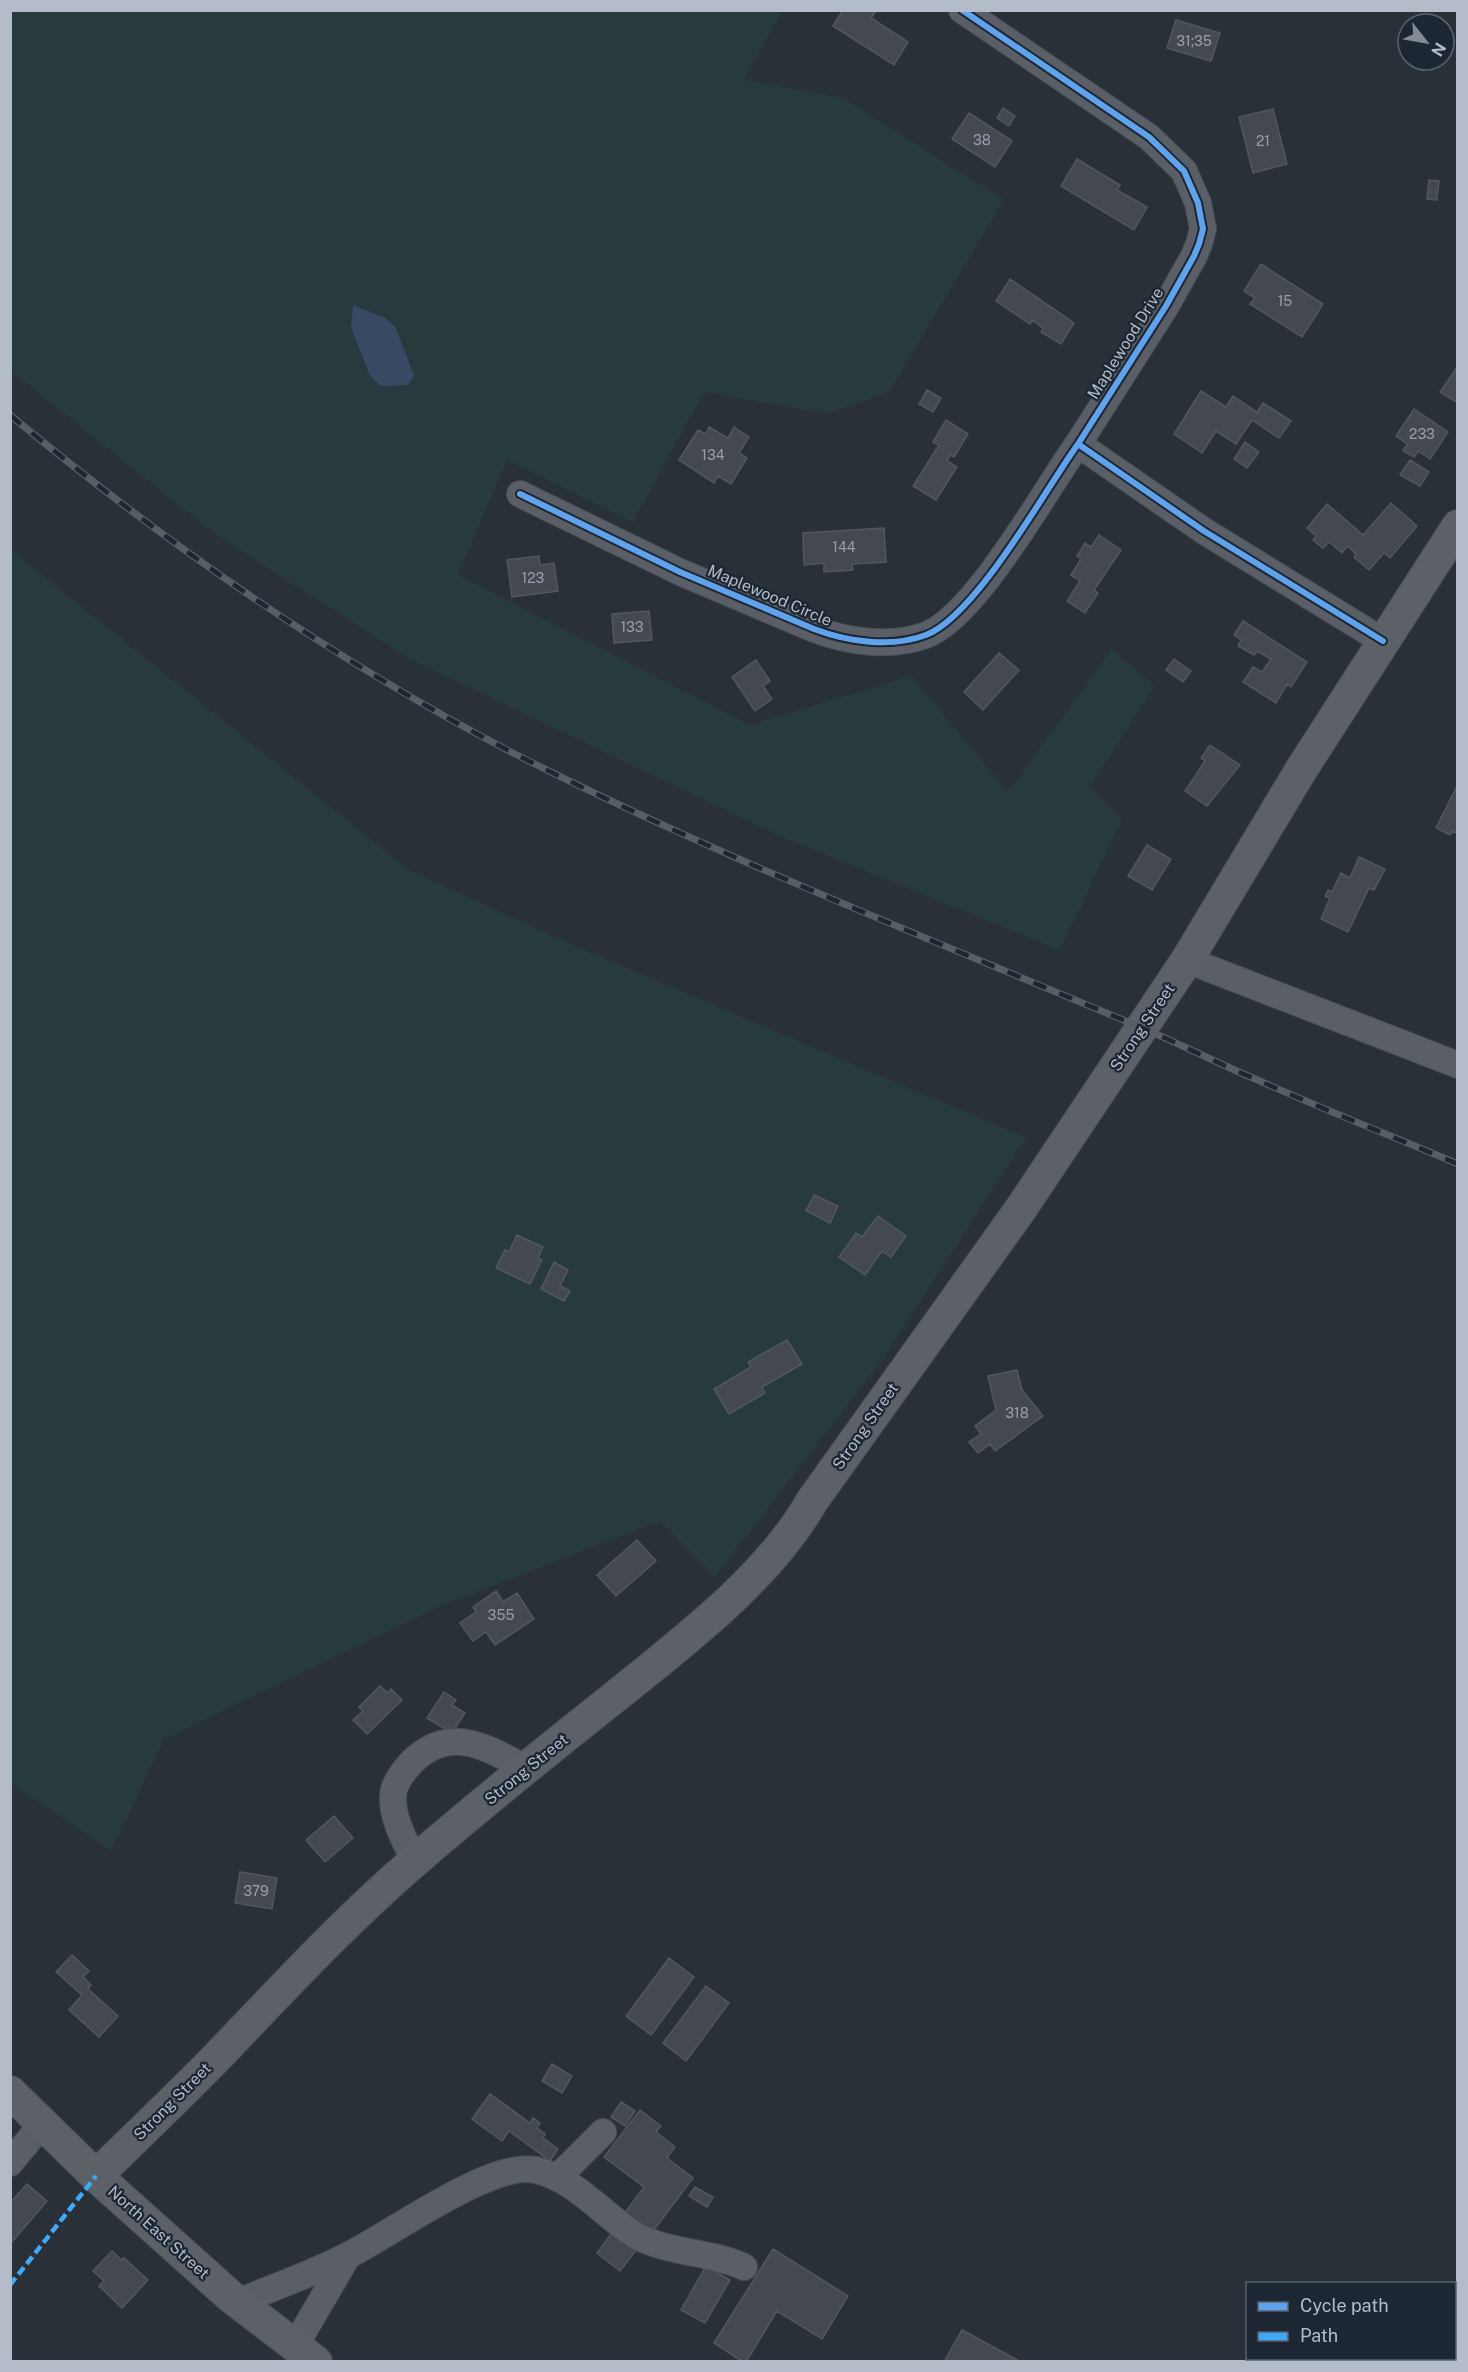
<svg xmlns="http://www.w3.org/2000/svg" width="1468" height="2372" viewBox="0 0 1468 2372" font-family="'Public Sans',sans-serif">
<rect width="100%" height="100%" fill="#2a3038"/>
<path fill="#273a3e" d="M 10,11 L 782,11 L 744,80 L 843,98 L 1004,200 L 889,392 L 827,414 L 704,392 L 633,522 L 507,460 L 458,575 L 750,725 L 911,676 L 1008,792 L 1112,649 L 1155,686 L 1089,787 L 1122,820 L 1060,950 L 782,837 L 410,659 L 215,534 L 11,371 Z
M 10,549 L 409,870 L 568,943 L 1026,1138 L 883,1359 L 715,1577 L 660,1521 L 443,1605 L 164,1739 L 111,1851 L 11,1784 Z"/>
<path fill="#384963" d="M 353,305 L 385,318 L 396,328 L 414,376 L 408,385 L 381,386 L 370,376 L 351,327 Z"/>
<path fill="#444950" stroke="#52575f" stroke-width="1.5" d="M 843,10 L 872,10 L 875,12 L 871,18 L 908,42 L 894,65 L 833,26 Z
M 1176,20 L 1220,33 L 1211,61 L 1167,48 Z
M 1003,108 L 1015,116 L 1009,126 L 997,118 Z
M 1273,109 L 1287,164 L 1253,173 L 1239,117 Z
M 969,113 L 1012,141 L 995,167 L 952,139 Z
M 1077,159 L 1120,185 L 1117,190 L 1147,207 L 1134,230 L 1061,186 Z
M 1429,180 L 1439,181 L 1437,200 L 1427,199 Z
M 1261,264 L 1323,304 L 1302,337 L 1250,304 L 1255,298 L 1244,291 Z
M 1010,279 L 1074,323 L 1061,344 L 1041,332 L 1043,328 L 1032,320 L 1030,324 L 996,301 Z
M 1458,366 L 1458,403 L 1440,392 Z
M 927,390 L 941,398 L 933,412 L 919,404 Z
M 1201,391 L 1226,407 L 1233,396 L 1257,412 L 1263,403 L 1291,421 L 1279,438 L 1252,420 L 1236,444 L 1216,431 L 1202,453 L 1174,434 Z
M 1414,409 L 1448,432 L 1430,459 L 1418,451 L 1414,457 L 1403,451 L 1407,444 L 1396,436 Z
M 946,420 L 968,434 L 954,457 L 950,455 L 947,461 L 957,467 L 936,500 L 913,486 L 939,445 L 933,442 Z
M 709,427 L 728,438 L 734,427 L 749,437 L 739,453 L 747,458 L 731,484 L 718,476 L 714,483 L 679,460 L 698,430 L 706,434 Z
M 1245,442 L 1259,452 L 1247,468 L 1234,459 Z
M 1410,460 L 1429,472 L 1420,486 L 1400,475 Z
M 1391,503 L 1417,526 L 1390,558 L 1384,553 L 1369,570 L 1354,557 L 1356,554 L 1347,546 L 1342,553 L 1329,542 L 1323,548 L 1313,540 L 1316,536 L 1307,528 L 1327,504 L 1363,535 Z
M 884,528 L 886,562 L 852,564 L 853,570 L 824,572 L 824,563 L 804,565 L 803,533 Z
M 1099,535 L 1121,550 L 1094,590 L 1098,593 L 1085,613 L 1067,601 L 1080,581 L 1071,575 L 1081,559 L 1077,556 L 1085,543 L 1091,547 Z
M 539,556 L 540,565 L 554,563 L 558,591 L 512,597 L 507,560 Z
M 649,611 L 652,640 L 614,643 L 612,614 Z
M 1243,621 L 1307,662 L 1291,687 L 1287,684 L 1276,703 L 1243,682 L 1253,667 L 1262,672 L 1271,659 L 1257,651 L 1254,655 L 1238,646 L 1241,640 L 1234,635 Z
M 999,653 L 1019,670 L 983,710 L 964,692 Z
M 1174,659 L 1191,671 L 1183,682 L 1166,670 Z
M 756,660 L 770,681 L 763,686 L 772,699 L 755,711 L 732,677 Z
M 1210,745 L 1240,765 L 1207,806 L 1185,791 L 1205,761 L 1201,758 Z
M 1457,786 L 1458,834 L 1452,831 L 1450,835 L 1436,828 Z
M 1147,845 L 1171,859 L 1152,890 L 1128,876 Z
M 1359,857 L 1385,869 L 1374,890 L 1369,888 L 1348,932 L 1321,919 L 1330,898 L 1325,896 L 1328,890 L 1332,892 L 1341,873 L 1350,878 Z
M 814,1195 L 838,1206 L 830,1223 L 806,1211 Z
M 878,1216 L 906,1236 L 891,1257 L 882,1251 L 865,1275 L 839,1257 L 856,1233 L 862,1237 Z
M 517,1235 L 543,1247 L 538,1258 L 542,1260 L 530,1284 L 496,1268 L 505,1250 L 509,1252 Z
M 554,1262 L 568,1270 L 560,1286 L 570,1291 L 564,1301 L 541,1289 Z
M 787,1340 L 802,1364 L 762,1387 L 765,1393 L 729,1414 L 714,1389 L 751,1367 L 748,1362 Z
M 1017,1370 L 1022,1390 L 1043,1416 L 995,1451 L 990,1444 L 978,1453 L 969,1442 L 981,1434 L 975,1426 L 996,1410 L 988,1376 Z
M 637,1540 L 656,1561 L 616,1596 L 597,1575 Z
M 496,1591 L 503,1602 L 517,1593 L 534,1619 L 495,1645 L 486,1632 L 473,1641 L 460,1623 L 476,1612 L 473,1607 Z
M 380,1686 L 388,1693 L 391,1689 L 402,1700 L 367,1734 L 353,1720 L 363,1711 L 359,1707 Z
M 444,1692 L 456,1700 L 452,1705 L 465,1713 L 452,1733 L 427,1718 Z
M 334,1816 L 353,1838 L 325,1862 L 306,1840 Z
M 240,1872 L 277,1878 L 272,1909 L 235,1903 Z
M 72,1955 L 89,1971 L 83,1977 L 91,1985 L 88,1989 L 118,2016 L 99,2037 L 69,2010 L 82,1995 L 56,1972 Z
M 669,1958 L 694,1977 L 651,2035 L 626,2016 Z
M 706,1986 L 729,2003 L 686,2061 L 663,2043 Z
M 552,2064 L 572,2076 L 562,2093 L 542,2081 Z
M 490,2094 L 530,2123 L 533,2118 L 540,2123 L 537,2128 L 545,2134 L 543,2138 L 558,2149 L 550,2161 L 509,2131 L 502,2141 L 472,2119 Z
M 621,2102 L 635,2111 L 625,2126 L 611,2117 Z
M 640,2110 L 661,2126 L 656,2132 L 675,2147 L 667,2158 L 693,2178 L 651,2234 L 624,2214 L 644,2187 L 604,2157 Z
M 27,2184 L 47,2201 L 10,2244 L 10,2203 Z
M 695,2187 L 713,2197 L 707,2207 L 689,2196 Z
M 617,2226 L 641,2244 L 620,2271 L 597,2253 Z
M 773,2249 L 848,2296 L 822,2339 L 777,2311 L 746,2362 L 743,2362 L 714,2343 Z
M 112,2251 L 121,2260 L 124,2258 L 148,2280 L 122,2308 L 99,2286 L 104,2281 L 93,2271 Z
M 706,2266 L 730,2280 L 705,2323 L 681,2310 Z
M 962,2330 L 1021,2362 L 944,2362 Z"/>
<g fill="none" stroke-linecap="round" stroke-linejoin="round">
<g stroke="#484c53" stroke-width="28">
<path id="minor" d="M 962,10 L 1149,137 L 1184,171 L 1198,203 L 1203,229 L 1199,244 L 1194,256 L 1166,306 L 1078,444 L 1204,531 L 1383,641
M 520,494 L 680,572 L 814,629 C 848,642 891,648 926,635 C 976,616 1045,490 1078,444
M 1187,960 L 1458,1065
M 415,1861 C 405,1841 392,1819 393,1796 C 393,1785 403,1772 410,1764 C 448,1724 485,1746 525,1768
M 10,2163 L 43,2123
M 557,2178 L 603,2132
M 238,2302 C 274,2287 312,2274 347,2256 C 390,2235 491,2160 536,2170 C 575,2179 603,2215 635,2235 C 669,2254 710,2251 744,2267
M 295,2346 L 347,2257"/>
</g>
<g stroke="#484c55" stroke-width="34">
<path id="major" d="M 10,2092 L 96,2176 L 230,2296 L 316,2362
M 96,2176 C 138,2135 180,2095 220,2054 C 284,1987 347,1919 417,1859 C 482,1803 549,1749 616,1696 C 684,1641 769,1577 812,1501 L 1020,1210 L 1187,960 L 1301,770 L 1458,526"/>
</g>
<use href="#minor" stroke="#5a5e66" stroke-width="26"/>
<use href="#major" stroke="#5c6168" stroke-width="32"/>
<g stroke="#595d64" stroke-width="7">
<path id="rail" d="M 10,415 C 166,544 335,661 515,754 C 718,857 931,939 1140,1027 C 1178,1043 1215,1062 1253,1078 C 1320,1108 1389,1135 1458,1164"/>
</g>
<use href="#rail" stroke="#1d2633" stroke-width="4.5" stroke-dasharray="14" stroke-linecap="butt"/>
<path stroke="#3fa9f5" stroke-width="4.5" stroke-dasharray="9 4.5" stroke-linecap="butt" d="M 10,2285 L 96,2176"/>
<g stroke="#1d2633" stroke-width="10">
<path id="cycleway" d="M 962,10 L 1149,137 L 1184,171 L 1198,203 L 1203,229 L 1199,244 L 1194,256 L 1166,306 L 1078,444 L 1204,531 L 1383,641
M 520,494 L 680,572 L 814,629 C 848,642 891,648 926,635 C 976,616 1045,490 1078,444"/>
</g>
<use href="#cycleway" stroke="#60a3ed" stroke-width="6"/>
</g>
<g text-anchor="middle" stroke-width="4.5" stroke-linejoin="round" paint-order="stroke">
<g font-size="14" fill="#989fab">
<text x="1194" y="46">31;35</text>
<text x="982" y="145">38</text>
<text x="1263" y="146">21</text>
<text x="1285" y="306">15</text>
<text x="1422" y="439">233</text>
<text x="713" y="460">134</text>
<text x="844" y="552">144</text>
<text x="533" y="583">123</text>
<text x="632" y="632">133</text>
<text x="1017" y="1418">318</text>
<text x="501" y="1620">355</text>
<text x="256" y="1896">379</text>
</g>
<g font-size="16" fill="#b4bcc9" stroke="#1d2633">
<text transform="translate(1125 343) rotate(-58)" y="6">Maplewood Drive</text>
<text transform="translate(770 595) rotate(23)" y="6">Maplewood Circle</text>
<text transform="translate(1142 1027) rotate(-56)" y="6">Strong Street</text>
<text transform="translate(865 1426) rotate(-55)" y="6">Strong Street</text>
<text transform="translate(526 1769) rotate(-39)" y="6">Strong Street</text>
<text transform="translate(172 2101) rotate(-45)" y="6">Strong Street</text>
<text transform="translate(159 2232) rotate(42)" y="6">North East Street</text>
</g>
</g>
<rect width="1468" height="2372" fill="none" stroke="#b4bcc9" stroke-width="24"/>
<rect x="1246" y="2282" width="210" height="78" fill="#1d2633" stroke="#59626f" stroke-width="1.5"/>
<rect x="1258" y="2302" width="30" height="9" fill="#60a3ed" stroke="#59626f" stroke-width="1.5"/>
<text x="1300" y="2312" font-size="18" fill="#b4bcc9">Cycle path</text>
<rect x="1258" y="2332" width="30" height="9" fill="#3fa9f5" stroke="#59626f" stroke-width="1.5"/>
<text x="1300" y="2342" font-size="18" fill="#b4bcc9">Path</text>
<g transform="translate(1426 42) rotate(121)"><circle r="28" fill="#1d2633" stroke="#59626f" stroke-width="1.5"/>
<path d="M0-4.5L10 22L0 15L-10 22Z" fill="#848b96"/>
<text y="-9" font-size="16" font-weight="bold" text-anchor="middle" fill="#b4bcc9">N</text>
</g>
</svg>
